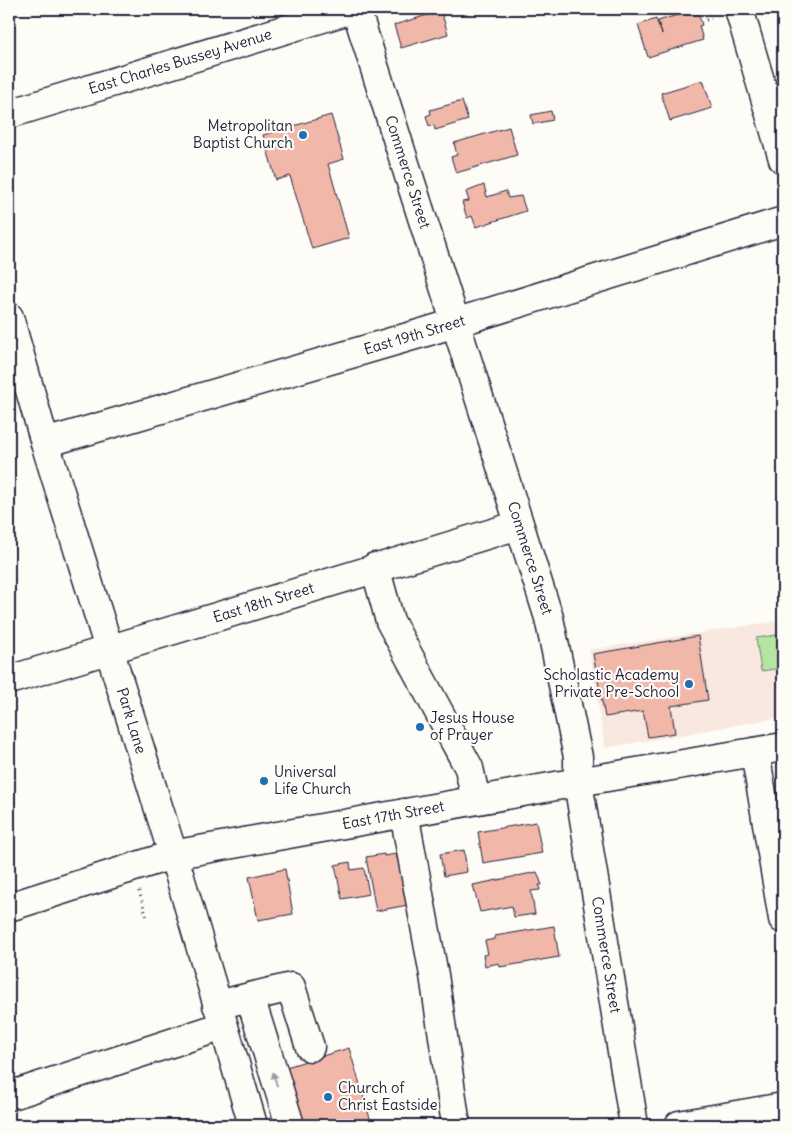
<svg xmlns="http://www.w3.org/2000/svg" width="792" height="1134" viewBox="0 0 792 1134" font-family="Delius,sans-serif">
<rect width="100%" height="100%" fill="#fdfcf7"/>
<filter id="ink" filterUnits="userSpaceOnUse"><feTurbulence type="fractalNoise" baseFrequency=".02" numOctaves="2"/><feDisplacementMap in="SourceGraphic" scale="10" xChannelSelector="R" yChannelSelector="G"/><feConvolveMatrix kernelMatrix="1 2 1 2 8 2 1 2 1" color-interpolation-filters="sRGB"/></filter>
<g filter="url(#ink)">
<path fill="#f9e8e0" d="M 783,620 L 783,717 L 605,748 L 589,650 Z"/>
<path fill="#b5e4a3" stroke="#6c836f" d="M 783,634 L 783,668 L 761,671 L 756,638 Z"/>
<path fill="#f1b8aa" stroke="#22223b" d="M 697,9 L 702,25 L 699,26 L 703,40 L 648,57 L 638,25 L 656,19 L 662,34 L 658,21 Z
M 441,11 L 448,34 L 401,48 L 394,25 Z
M 703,80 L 712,108 L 670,121 L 661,93 Z
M 462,101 L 468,120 L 435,130 L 434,125 L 429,126 L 426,116 L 431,114 L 430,110 Z
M 551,111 L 553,120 L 533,124 L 531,115 Z
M 331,115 L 344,159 L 328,164 L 349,238 L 312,249 L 290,176 L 276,180 L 263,135 Z
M 509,127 L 517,155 L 456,173 L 451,157 L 457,155 L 454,143 Z
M 484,185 L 487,197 L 506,191 L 508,198 L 521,196 L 526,211 L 476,227 L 472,216 L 467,218 L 462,202 L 469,201 L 466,192 Z
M 698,636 L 708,700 L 671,706 L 675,733 L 648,737 L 643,711 L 605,717 L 593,654 Z
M 536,822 L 542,853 L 483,863 L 478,832 Z
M 464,850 L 467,872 L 444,876 L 440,854 Z
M 384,854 L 384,856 L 396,854 L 398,861 L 400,861 L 408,905 L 376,911 L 366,857 Z
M 350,862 L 351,870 L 364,868 L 369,894 L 342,899 L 335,865 Z
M 285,869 L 293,914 L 258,920 L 249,877 Z
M 537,872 L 542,885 L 539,885 L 540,890 L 531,891 L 535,914 L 514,917 L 512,906 L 480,912 L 473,885 Z
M 554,926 L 559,957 L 500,967 L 499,963 L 485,966 L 483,955 L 488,954 L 485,941 L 495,939 L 495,936 Z
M 349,1048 L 372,1125 L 300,1125 L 283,1068 Z"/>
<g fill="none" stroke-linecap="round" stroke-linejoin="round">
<g stroke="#22223b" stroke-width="31">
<g id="minor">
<path id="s1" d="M 356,9 L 549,618 L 578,757 L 578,782 L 634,1125"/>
<path d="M 739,9 L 783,159"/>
<path id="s2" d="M 9,114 L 352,9"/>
<path id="s3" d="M 9,317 L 45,443 L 180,877 L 253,1125"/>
<path id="s4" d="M 45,443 L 429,331 L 783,221"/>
<path d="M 375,567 L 390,621 L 469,768 L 476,800"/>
<path id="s5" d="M 9,680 L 519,525"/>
<path d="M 755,752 L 783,919"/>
<path d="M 404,813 L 434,975 L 456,1125"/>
<path d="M 250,997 L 290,1125"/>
<path d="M 217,1005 L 291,987 L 310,1047"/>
<path d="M 9,1096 L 223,1026"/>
<path d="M 679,1125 L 783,1107"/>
</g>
</g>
<g stroke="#22223b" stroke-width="31">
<g id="major">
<path id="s6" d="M 9,907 L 172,855 L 578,782 L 783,747"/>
</g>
</g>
<path stroke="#22223b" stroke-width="3" stroke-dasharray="1 4" stroke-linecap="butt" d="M 706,20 L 711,18
M 139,891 L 147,918"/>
<use href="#minor" stroke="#fdfcf7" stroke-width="28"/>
<use href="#major" stroke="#fdfcf7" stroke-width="28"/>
</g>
<defs><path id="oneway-solid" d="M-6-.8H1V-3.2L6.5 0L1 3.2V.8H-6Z" transform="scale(1.25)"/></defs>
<use fill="#9a9aa2" href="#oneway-solid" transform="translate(275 1079) rotate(-107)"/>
</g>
<g fill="#1f6fb2" stroke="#fdfcf7" stroke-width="2">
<circle cx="303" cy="135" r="5"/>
<circle cx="689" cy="684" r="5"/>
<circle cx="420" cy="727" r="5"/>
<circle cx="264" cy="781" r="5"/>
<circle cx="328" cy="1097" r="5"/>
</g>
<g text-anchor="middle" stroke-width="4.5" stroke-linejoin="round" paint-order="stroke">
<g font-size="15" fill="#22223b" stroke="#fdfcf7">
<text dy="5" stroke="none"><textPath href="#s2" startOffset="179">East Charles Bussey Avenue</textPath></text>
<text dy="5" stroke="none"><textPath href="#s1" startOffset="171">Commerce Street</textPath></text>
<text dy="5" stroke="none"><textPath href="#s4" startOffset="385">East 19th Street</textPath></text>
<text dy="5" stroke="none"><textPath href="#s1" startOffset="576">Commerce Street</textPath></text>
<text dy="5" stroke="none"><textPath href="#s5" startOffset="266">East 18th Street</textPath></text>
<text dy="5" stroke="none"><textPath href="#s3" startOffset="422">Park Lane</textPath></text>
<text dy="5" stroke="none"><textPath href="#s6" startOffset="396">East 17th Street</textPath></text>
<text dy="5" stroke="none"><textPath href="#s1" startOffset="981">Commerce Street</textPath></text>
</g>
<g font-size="15" fill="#22223b" stroke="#fdfcf7" text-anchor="start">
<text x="293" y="131" text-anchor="end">Metropolitan<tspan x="293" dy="17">Baptist Church</tspan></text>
<text x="679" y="680" text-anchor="end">Scholastic Academy<tspan x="679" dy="17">Private Pre-School</tspan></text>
<text x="430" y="723">Jesus House<tspan x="430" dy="17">of Prayer</tspan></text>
<text x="274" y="777">Universal<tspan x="274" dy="17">Life Church</tspan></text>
<text x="338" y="1093">Church of<tspan x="338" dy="17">Christ Eastside</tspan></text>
</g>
</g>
<rect width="792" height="1134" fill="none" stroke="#fdfcf7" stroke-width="30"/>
<rect x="15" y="15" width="762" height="1104" fill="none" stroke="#22223b" stroke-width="2" filter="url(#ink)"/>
</svg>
